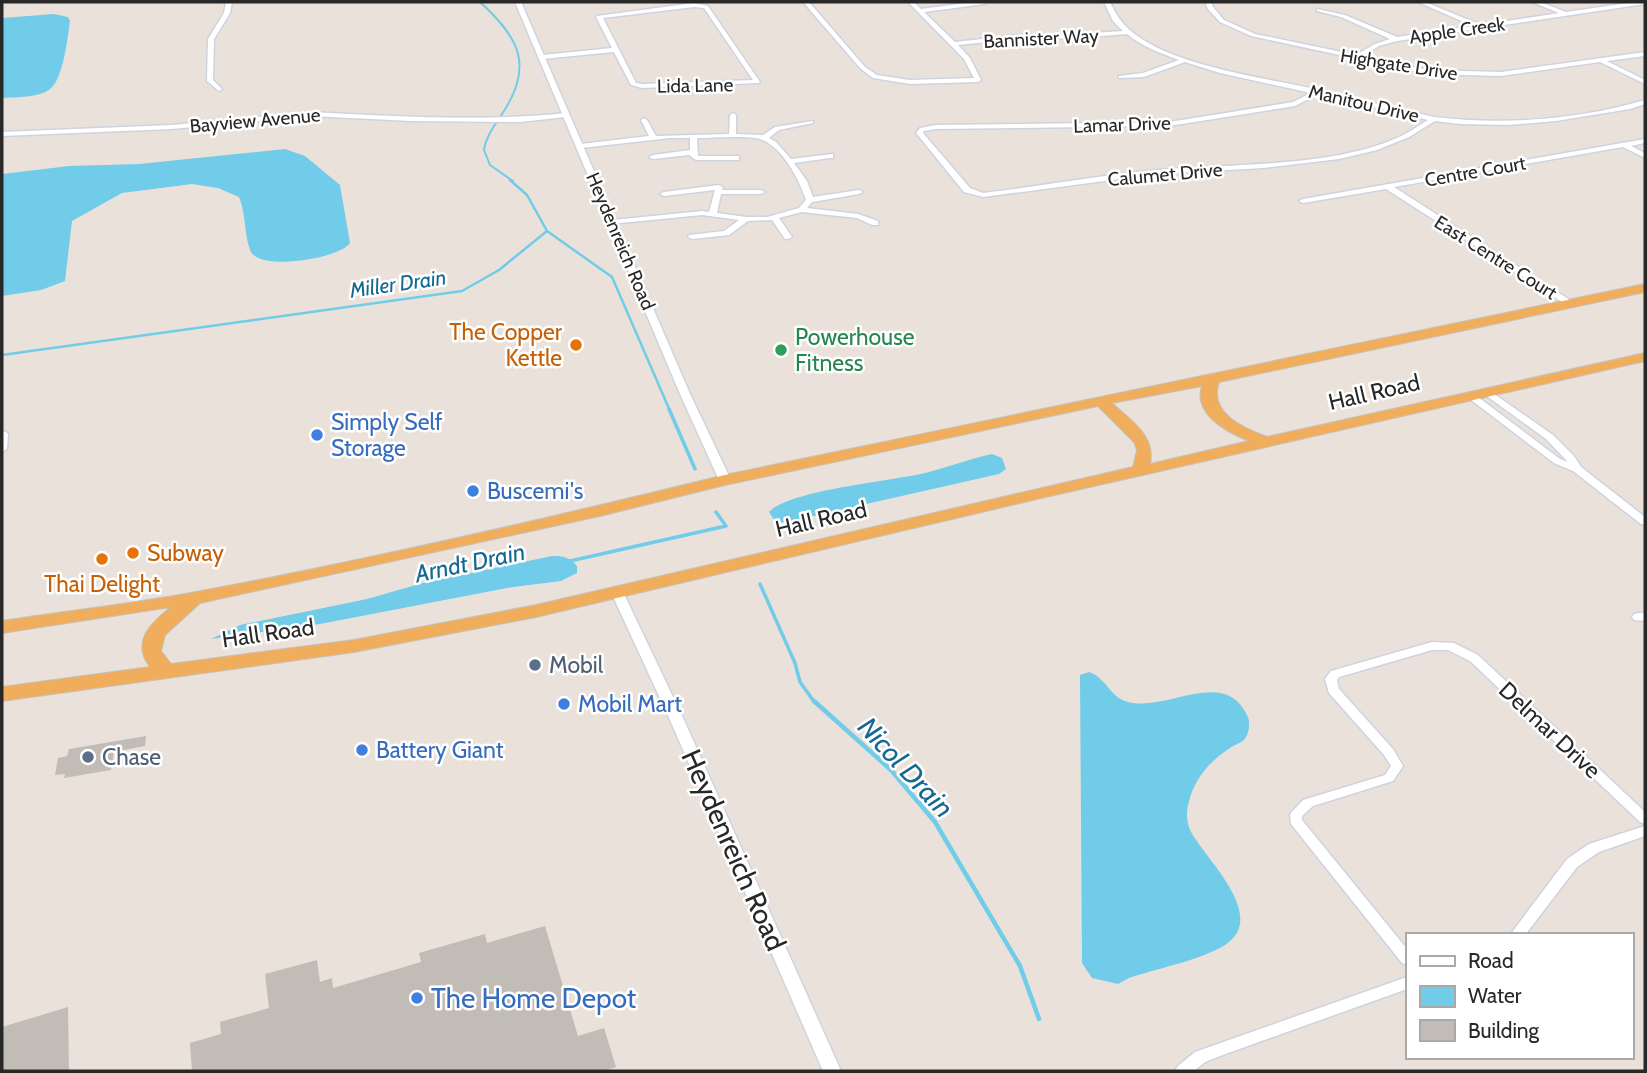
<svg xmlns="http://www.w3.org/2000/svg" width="1647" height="1073" viewBox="0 0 1647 1073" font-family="Cabin,sans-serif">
<rect width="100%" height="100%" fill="#eae2da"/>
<path fill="#70cce8" d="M 54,14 L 68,17 L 70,21 C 68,36 63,80 50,89 C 39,98 16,97 2,98 L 2,18 Z
M 285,149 L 305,156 L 340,185 L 350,243 C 339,259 257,272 250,250 C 244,233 246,214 239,197 L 218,188 L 192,184 L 122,193 L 72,221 L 65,281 L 41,290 L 2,296 L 2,174 L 69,166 L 139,164 Z
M 992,454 L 1002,458 L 1006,469 L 999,474 L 791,521 L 776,523 L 769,512 C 790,490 892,481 925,473 C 948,467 969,459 992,454 Z
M 552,556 C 563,556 570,557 577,566 L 577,573 L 561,581 L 507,588 L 320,624 L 211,639 L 240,625 L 367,599 L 423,583 Z
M 1089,672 C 1105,677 1110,696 1125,701 C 1163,715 1223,665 1247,715 C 1251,722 1249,734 1244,740 C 1241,743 1234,745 1230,748 C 1210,761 1195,778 1189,801 C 1186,811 1186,822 1191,832 C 1205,858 1265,913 1229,942 C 1210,958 1155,969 1129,978 L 1118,984 L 1092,978 L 1082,963 L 1080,675 Z"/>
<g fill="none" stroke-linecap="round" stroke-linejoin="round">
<path stroke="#70cce8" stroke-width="2" d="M 480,2 C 518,37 534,64 504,111 C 496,124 486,135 484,150 L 490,165 L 513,181"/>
<path stroke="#70cce8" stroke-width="2.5" d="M 510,180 L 527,195 L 547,231
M 547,231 L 612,277 L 670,411
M 2,355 L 462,291 L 499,270 L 547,231"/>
<path stroke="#70cce8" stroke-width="3.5" d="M 669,409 L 695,469
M 570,561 L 726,526 L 716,512
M 760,584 L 795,663 L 800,682 L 815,703"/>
<path stroke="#70cce8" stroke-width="4.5" d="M 814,701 L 891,770 L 935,822 L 1020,966 L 1039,1019"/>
</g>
<path fill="#c2bcb6" d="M 146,736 L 145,746 L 114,752 L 111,770 L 64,778 L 65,774 L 55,775 L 58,758 L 67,756 L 69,749 Z
M 545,926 L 578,1036 L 604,1028 L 616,1067 L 603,1071 L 192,1071 L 190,1043 L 221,1034 L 220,1022 L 269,1008 L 265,974 L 317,960 L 320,982 L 332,978 L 333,988 L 421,962 L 419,953 L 485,934 L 487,943 Z
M 68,1007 L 69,1071 L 2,1071 L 2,1027 Z"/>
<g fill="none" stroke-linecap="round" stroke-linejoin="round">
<g stroke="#cfd3e0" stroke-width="3">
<path id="minor" d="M 226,2 L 232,2 L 230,13 L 214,39 L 213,80 L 222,89 L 219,91 L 207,81 L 208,39 L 224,13 Z
M 803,2 L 809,2 L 865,67 L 877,75 L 910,80 L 974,78 L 964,59 L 908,2 L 914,2 L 921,9 L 974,2 L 988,2 L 985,4 L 924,12 L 955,42 L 1017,35 L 1077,34 L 1123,31 L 1113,21 L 1104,2 L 1110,2 C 1117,16 1122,25 1136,35 C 1179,67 1266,78 1319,90 C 1357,99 1396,108 1434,117 C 1504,125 1577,120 1645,100 L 1645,104 L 1630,109 L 1556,121 L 1509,125 L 1460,124 L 1435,121 L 1409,137 L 1377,150 L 1339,159 L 1263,168 L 1157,174 L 983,197 L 964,192 L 917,134 L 916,133 L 920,128 L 936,125 L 1169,122 L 1293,102 L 1311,93 L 1220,73 L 1185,62 L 1144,77 L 1119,78 L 1119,76 L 1143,73 L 1179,60 C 1161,53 1142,47 1127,34 L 1077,38 L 1017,39 L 958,45 L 970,58 L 981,80 L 978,82 L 910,84 L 873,78 L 861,69 ZM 1318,94 L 1428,120 C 1421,124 1413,130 1405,134 C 1339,168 1233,163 1158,170 C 1100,175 1042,186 983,193 L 970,188 L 923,133 L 924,131 L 936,129 L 1169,126 L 1295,106 Z
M 1205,2 L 1211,2 L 1213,7 L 1224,20 L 1255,34 L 1356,55 L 1375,44 L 1390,39 L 1341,17 L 1317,11 L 1317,9 L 1345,15 L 1397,37 L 1473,26 L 1418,2 L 1425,2 L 1481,25 L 1559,13 L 1532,2 L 1540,2 L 1566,12 L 1635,2 L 1645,2 L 1645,4 L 1397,41 L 1379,46 L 1363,56 L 1427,70 L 1501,72 L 1645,52 L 1645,56 L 1607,61 L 1645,80 L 1645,84 L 1600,62 L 1501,76 L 1427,74 L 1251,36 L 1220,22 L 1208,9 Z
M 694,3 L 708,6 L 760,82 L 759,83 L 642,88 L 631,85 L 614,52 L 542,59 L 539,57 L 542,55 L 612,48 L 596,17 L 597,16 ZM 694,7 L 704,8 L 753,80 L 642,84 L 636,83 L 603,18 Z
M 310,112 C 395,116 481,122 566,113 L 569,115 L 566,117 L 520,122 L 411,121 L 310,116 L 172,129 L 2,136 L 2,132 L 172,125 Z
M 733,113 L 736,115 L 736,134 L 763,135 L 775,127 L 813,121 L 813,123 L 779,130 L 769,138 L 776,142 L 791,159 L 833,154 L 833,158 L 830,158 L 794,163 L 807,181 L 813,197 L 859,190 L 863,192 L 859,194 L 812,202 L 807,208 L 858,214 L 878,221 L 878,225 L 872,225 L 857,218 L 802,212 L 779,218 L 792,237 L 788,239 L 785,239 L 772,220 L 748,221 L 729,235 L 692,239 L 688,237 L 689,235 L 724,231 L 739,220 L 702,215 L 610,224 L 610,220 L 613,220 L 702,211 L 709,212 L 715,190 L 664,196 L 660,194 L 664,192 L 719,185 L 723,187 L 722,190 L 761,190 L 765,192 L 761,194 L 721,194 L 717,213 L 746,217 L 767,217 L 799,208 L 806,200 C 799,179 782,146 760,139 C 747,135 712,138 697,138 L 698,156 L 739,156 L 739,160 L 696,160 L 689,155 L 653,159 L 649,157 L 653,155 L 690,150 L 690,138 L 670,138 L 581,148 L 577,146 L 581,144 L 649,136 L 641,120 L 644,118 L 647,120 L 656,136 L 729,134 L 730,115 Z
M 1645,139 L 1645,143 L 1631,146 L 1645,153 L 1645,158 L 1623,147 L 1394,187 L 1573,302 L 1574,304 L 1570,307 L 1386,189 L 1303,203 L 1299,201 L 1303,199 Z
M 1487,389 L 1553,435 L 1574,456 L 1581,467 L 1645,517 L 1645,525 L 1641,524 L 1573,471 L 1554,463 L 1466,396 L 1471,393 L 1474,394 L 1560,459 L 1568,462 L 1546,439 L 1484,394 L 1482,392 L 1484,390 Z
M 2,431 L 6,432 L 8,434 L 7,449 L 2,452 Z
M 1638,613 L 1645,613 L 1645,621 L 1634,620 L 1632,617 L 1634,614 Z
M 1432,642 L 1454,643 L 1478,655 L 1645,812 L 1645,824 L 1640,822 L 1470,661 L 1448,650 L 1432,650 L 1339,677 L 1337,680 L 1339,689 L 1393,749 L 1403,766 L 1393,781 L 1313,806 L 1302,816 L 1302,820 L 1407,949 L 1407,965 L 1402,963 L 1291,824 L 1290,814 L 1303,800 L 1385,775 L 1391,766 L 1384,755 L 1329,693 L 1325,679 L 1331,671 Z
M 1645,826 L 1645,836 L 1599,852 L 1577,867 L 1525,935 L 1510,935 L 1567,859 L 1589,844 Z
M 1407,977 L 1407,989 L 1220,1056 L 1205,1062 L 1194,1071 L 1175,1071 L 1178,1066 L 1195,1052 Z"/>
</g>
<g stroke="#cfd3e0" stroke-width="3">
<path id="tertiary" d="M 515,2 L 521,2 L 690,394 L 731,480 L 729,482 L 725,484 L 719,480 L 680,394 Z
M 617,588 L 623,592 L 684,720 L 841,1071 L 823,1071 L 670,720 L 611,592 Z"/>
</g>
<g stroke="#c3c3c3" stroke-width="2">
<path id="trunk" d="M 1645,284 L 1645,292 L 1219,382 C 1208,413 1243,428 1267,437 L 1645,353 L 1645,361 L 1050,496 L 536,617 L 354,652 L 2,701 L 2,687 L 150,667 C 131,642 150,624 171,607 L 2,633 L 2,621 C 67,611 132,604 196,592 C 374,559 550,518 725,475 ZM 1202,386 C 1193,414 1227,432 1249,441 L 1150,464 C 1156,436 1131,421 1112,403 ZM 1098,406 L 1134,442 L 1137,450 L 1133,467 L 536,605 L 354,640 L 171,664 L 161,651 L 165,635 L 200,603 L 600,516 L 725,485 Z"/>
</g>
<use href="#minor" fill="#fff" fill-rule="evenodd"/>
<use href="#tertiary" fill="#fff" fill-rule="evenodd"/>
<use href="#trunk" fill="#f0ae5c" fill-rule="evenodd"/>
</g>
<g fill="#e8710a" stroke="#fff" stroke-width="2.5">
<circle cx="576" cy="345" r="7"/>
<circle cx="133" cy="553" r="7"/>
<circle cx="102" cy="559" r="7"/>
</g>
<circle fill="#2e9e5b" stroke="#fff" stroke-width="2.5" cx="781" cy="350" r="7"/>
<g fill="#3f7fe0" stroke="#fff" stroke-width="2.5">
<circle cx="317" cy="435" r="7"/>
<circle cx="473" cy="491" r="7"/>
<circle cx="564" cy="704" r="7"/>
<circle cx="362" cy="750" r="7"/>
<circle cx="417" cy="998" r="7"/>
</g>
<g fill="#5c6f8a" stroke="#fff" stroke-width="2.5">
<circle cx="535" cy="665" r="7"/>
<circle cx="88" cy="757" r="7"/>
</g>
<g text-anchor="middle" stroke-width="5" stroke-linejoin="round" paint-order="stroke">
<g font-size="19" fill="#282828" stroke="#fff">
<text transform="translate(1457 30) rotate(-8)" y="7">Apple Creek</text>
<text transform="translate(1041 38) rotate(-3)" y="7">Bannister Way</text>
<text transform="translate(1399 64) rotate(9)" y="7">Highgate Drive</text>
<text transform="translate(695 85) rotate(-1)" y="7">Lida Lane</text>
<text transform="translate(1364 103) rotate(13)" y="7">Manitou Drive</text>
<text transform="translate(255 120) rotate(-5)" y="7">Bayview Avenue</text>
<text transform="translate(1122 124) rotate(-2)" y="7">Lamar Drive</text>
<text transform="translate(1475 171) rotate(-10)" y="7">Centre Court</text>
<text transform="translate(1165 174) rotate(-5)" y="7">Calumet Drive</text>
<text transform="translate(621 241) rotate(67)" y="7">Heydenreich Road</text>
<text transform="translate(1496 257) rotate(32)" y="7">East Centre Court</text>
</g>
<g font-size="21" font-style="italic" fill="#136991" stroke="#fff">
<text transform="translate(398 284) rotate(-8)" y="7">Miller Drain</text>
</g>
<g font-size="23" fill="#c56008" stroke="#fff" text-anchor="end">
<text x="562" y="340">The Copper<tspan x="562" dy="26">Kettle</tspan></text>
<text x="147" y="561" text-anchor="start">Subway</text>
<text x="102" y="592" text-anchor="middle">Thai Delight</text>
</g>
<g font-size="23" fill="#27864d" stroke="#fff" text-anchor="start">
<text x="795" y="345">Powerhouse<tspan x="795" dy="26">Fitness</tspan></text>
</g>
<g font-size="23" fill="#282828" stroke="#fff">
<text transform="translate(1374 392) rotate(-13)" y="8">Hall Road</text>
<text transform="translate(821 519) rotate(-13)" y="8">Hall Road</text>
<text transform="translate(268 633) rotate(-8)" y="8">Hall Road</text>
<text transform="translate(1550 730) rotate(43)" y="8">Delmar Drive</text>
</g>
<g font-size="23" fill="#366cbe" stroke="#fff" text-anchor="start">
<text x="331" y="430">Simply Self<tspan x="331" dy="26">Storage</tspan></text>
<text x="487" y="499">Buscemi's</text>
<text x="578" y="712">Mobil Mart</text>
<text x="376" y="758">Battery Giant</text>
</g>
<g font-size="23" fill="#4e5e75" stroke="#fff" text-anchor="start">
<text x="549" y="673">Mobil</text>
<text x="102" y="765">Chase</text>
</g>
<g font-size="24" font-style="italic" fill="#136991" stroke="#fff">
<text transform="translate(470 563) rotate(-12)" y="8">Arndt Drain</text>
</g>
<g font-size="28" font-style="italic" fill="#136991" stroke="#fff">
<text transform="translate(906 767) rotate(47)" y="10">Nicol Drain</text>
</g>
<g font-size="28" fill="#282828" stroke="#fff">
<text transform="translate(734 850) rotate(66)" y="10">Heydenreich Road</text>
</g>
<g font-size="28" fill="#366cbe" stroke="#fff" text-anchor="start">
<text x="431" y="1008">The Home Depot</text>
</g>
</g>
<rect width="1647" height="1073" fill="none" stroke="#282828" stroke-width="7"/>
<rect x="1406" y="933" width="228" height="126" fill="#ffffff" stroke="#a9a9a9" stroke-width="2"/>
<rect x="1420" y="956" width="35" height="10" fill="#ffffff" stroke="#a9a9a9" stroke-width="2"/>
<text x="1468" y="968" font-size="21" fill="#282828">Road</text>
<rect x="1420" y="986" width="35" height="21" fill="#70cce8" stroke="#a9a9a9" stroke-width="2"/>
<text x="1468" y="1003" font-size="21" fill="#282828">Water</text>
<rect x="1420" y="1020" width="35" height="21" fill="#c2bcb6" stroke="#a9a9a9" stroke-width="2"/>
<text x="1468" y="1038" font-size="21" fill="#282828">Building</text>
</svg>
